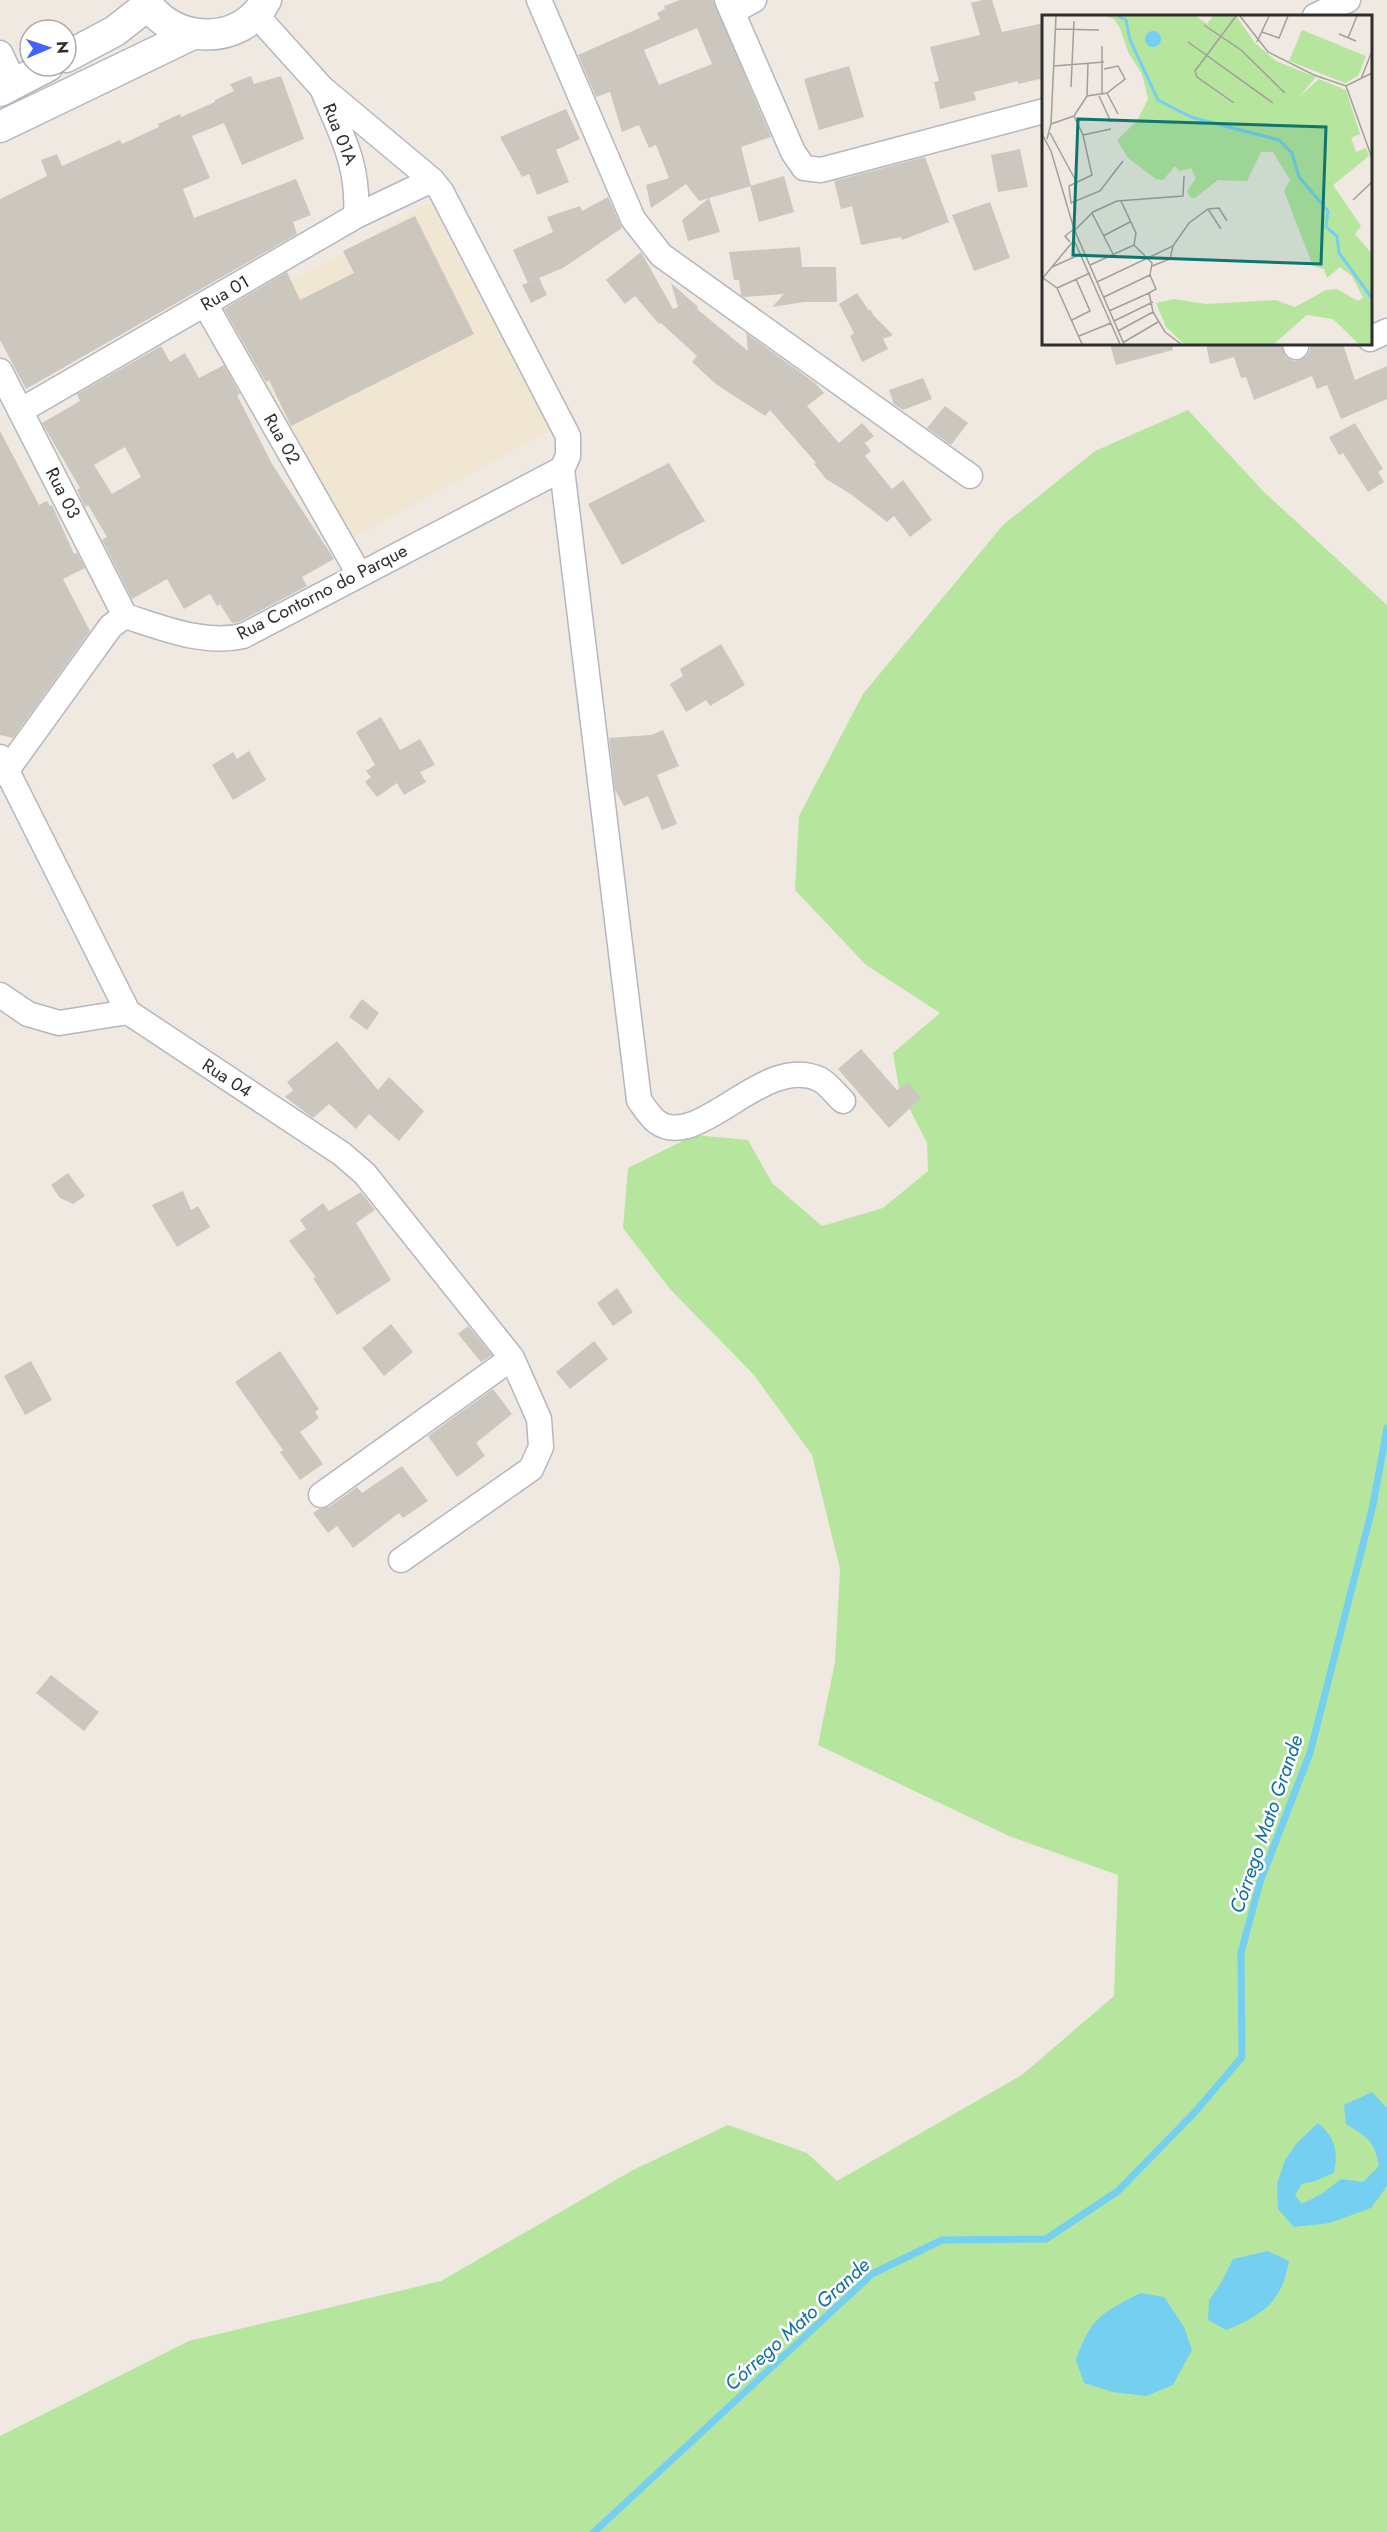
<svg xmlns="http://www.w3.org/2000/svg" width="1387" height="2532" viewBox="0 0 1387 2532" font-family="Jost,sans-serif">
<rect width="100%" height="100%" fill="#efe9e1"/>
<path fill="#f0e6d1" d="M 438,198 L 551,430 L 350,539 L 227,320 Z"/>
<path fill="#b6e59e" d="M 1188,410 L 1264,492 L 1387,605 L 1387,2532 L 0,2532 L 0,2436 L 189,2341 L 441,2281 L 633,2170 L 728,2125 L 807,2153 L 837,2181 L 1022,2075 L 1114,1996 L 1118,1875 L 1009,1836 L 818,1745 L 835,1662 L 840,1569 L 812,1455 L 754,1375 L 670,1289 L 623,1228 L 628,1168 L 695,1135 L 748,1140 L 772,1183 L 822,1226 L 883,1208 L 928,1171 L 927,1143 L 899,1088 L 893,1053 L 940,1013 L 866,965 L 795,890 L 799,816 L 863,694 L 1003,525 L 1095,451 Z"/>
<path fill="#75cff0" d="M 1372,2092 L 1387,2108 L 1387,2186 L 1371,2208 L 1330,2223 L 1294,2227 L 1278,2209 L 1277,2184 L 1285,2160 L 1297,2143 L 1318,2123 C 1336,2138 1338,2151 1334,2173 L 1315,2181 L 1302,2184 L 1295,2195 L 1302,2204 L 1321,2194 L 1341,2179 L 1363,2182 L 1379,2166 C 1375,2141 1367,2137 1346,2124 L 1344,2105 Z
M 1268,2251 L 1289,2261 C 1282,2302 1263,2315 1226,2330 L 1208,2320 L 1209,2300 L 1221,2283 L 1233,2259 Z
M 1140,2293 L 1164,2297 L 1184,2327 L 1192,2350 L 1173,2385 L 1146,2396 L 1113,2392 L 1084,2383 L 1076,2360 C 1092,2316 1101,2314 1140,2293 Z"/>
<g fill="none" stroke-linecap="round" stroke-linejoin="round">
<path stroke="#75cff0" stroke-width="7" d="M 594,2532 L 872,2274 L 942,2240 L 1046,2239 L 1118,2191 L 1195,2112 L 1242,2057 L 1241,1953 L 1260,1882 L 1310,1753 L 1373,1505 L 1387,1428"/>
</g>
<path fill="#cbc7bf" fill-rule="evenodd" d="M 680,0 L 713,0 L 771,137 L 741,147 L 751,186 L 699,201 L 686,184 L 651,208 L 646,185 L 669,178 L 656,145 L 649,148 L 639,125 L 622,132 L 610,92 L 596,97 L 578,55 L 660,19 L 657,13 L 665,9 L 664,6 ZM 697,28 L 712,64 L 659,85 L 644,50 Z
M 983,0 L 992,0 L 1002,32 L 1044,23 L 1044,78 L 1018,84 L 1018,81 L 974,92 L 976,100 L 940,109 L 934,82 L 939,81 L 930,47 L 980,35 L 971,3 Z
M 849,66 L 864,117 L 819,130 L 804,79 Z
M 251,76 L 254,84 L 281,76 L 304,139 L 242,165 L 224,123 L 192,136 L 210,178 L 183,189 L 194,218 L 296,179 L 311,215 L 293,222 L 297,234 L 26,389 L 0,340 L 0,199 L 47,176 L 41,160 L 57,154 L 62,166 L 120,140 L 122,144 L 159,127 L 158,124 L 180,114 L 181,117 L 215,102 L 215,100 L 234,91 L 230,84 Z
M 566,109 L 580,139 L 556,150 L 569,182 L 537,195 L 529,174 L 522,177 L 500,137 Z
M 1020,149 L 1028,187 L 998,192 L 991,155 Z
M 925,157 L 949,222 L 902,240 L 901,237 L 861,245 L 852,206 L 841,209 L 834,181 Z
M 784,176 L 794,212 L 759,222 L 750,186 Z
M 608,197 L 622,228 L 563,268 L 539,278 L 547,295 L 531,303 L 522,285 L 537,279 L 528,283 L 513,250 L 553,232 L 547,217 L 580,206 L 582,211 Z
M 709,198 L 720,232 L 688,241 L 682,220 Z
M 990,202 L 1010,258 L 974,271 L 952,215 Z
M 415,216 L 474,334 L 291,426 L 269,380 L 266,382 L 224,309 L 287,272 L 300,300 L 354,273 L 343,251 Z
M 800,247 L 802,267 L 836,267 L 837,302 L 804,302 L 772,307 L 784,294 L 744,297 L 741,295 L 739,280 L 734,280 L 729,252 Z
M 641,252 L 673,309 L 678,307 L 671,283 L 698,307 L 697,309 L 748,351 L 746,333 L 815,383 L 824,393 L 807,406 L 839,443 L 862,423 L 874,436 L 865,443 L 871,451 L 865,456 L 892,489 L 903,480 L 932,520 L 910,537 L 894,516 L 887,522 L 852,495 L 826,479 L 814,464 L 816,463 L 770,410 L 765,416 L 717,385 L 692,362 L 697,356 L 661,323 L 659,324 L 635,296 L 625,304 L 606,280 Z
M 857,293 L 869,311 L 870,309 L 874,316 L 893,335 L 883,339 L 888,349 L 862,362 L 850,336 L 854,333 L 839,304 Z
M 1110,344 L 1172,344 L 1173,350 L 1116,365 Z
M 1206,344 L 1281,344 L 1286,357 L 1294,361 L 1306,357 L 1310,350 L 1310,344 L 1343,344 L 1355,380 L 1387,366 L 1387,399 L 1341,419 L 1327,385 L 1317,389 L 1312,376 L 1254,400 L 1246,377 L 1241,378 L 1234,357 L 1210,364 Z
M 161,346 L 170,362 L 185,353 L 199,378 L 224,365 L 240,394 L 237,395 L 272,464 L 334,559 L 302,577 L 307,586 L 239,622 L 232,623 L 220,604 L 217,606 L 210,594 L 184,609 L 167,579 L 132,599 L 102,540 L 107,537 L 88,505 L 85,507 L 77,490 L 80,488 L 42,423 L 80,401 L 77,394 ZM 125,447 L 141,477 L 112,494 L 94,465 Z
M 923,378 L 932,399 L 903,410 L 894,404 L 889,390 Z
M 945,406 L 968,423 L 951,445 L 927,428 Z
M 1355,423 L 1383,469 L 1378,472 L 1384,482 L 1368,492 L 1343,453 L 1339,455 L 1329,437 Z
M 0,431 L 39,505 L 47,501 L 50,506 L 52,505 L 74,554 L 77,553 L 85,568 L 63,579 L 90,631 L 13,738 L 0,735 Z
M 669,463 L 705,521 L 622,565 L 588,504 Z
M 721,644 L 745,685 L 710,706 L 706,700 L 686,712 L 670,684 L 683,676 L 680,669 Z
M 381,717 L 400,750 L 420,739 L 435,765 L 420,772 L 426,782 L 404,795 L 397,783 L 377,797 L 365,782 L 371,777 L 366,771 L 375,765 L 356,732 Z
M 663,730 L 679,766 L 657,775 L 677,824 L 662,830 L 648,796 L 624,806 L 615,790 L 609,738 L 651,735 Z
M 249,751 L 266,780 L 233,800 L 212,765 L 233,752 L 237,759 Z
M 362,999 L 379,1013 L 367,1030 L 349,1017 Z
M 337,1041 L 378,1090 L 389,1077 L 424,1111 L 399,1141 L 369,1114 L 356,1129 L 329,1104 L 313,1118 L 285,1097 L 293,1090 L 287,1082 Z
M 861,1049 L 897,1090 L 908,1083 L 921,1098 L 889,1128 L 838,1069 Z
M 68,1173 L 85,1196 L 73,1204 L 60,1198 L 51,1185 Z
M 183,1191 L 191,1210 L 198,1206 L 210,1227 L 177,1247 L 152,1205 Z
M 361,1192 L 375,1210 L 356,1223 L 391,1280 L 337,1315 L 313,1278 L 316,1277 L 289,1241 L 306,1229 L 300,1220 L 323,1203 L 329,1211 Z
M 617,1288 L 633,1312 L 613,1326 L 597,1303 Z
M 391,1324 L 413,1352 L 384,1376 L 362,1348 Z
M 468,1326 L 492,1355 L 481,1362 L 458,1334 Z
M 594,1341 L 608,1359 L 570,1389 L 556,1372 Z
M 280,1351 L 319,1409 L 315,1412 L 319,1418 L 300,1432 L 323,1464 L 300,1480 L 280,1452 L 283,1450 L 235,1382 Z
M 31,1361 L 52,1400 L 25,1415 L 4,1376 Z
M 493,1389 L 512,1414 L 476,1443 L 485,1456 L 457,1477 L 428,1436 Z
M 402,1466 L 428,1501 L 403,1518 L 399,1513 L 353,1548 L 337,1526 L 328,1533 L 313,1513 L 319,1509 L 329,1507 L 357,1487 L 362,1493 Z
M 51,1675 L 99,1712 L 84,1731 L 36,1693 Z"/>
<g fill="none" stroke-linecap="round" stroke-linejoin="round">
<g stroke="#b4b7c1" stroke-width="27">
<path id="minor" d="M 539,0 L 633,219 L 661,255 L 970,476
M 727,0 L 793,152 L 804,168 L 821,170 L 1044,111
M 732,12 L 754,0
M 257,16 L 322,88 L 432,180 L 441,191 L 568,436 L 568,456 L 562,469
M 1315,16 L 1348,0
M 0,53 L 15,84
M 324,93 C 343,138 359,166 356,216
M 205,304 L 359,574
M 1370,339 L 1387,331
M 1295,344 L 1296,347
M 0,371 L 125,616
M 20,411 L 356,216 L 432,180
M 562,469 L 639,1100 C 644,1107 650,1117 657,1122 C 699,1152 763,1053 819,1079 C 828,1083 836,1095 843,1101
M 0,757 L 128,1012 L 342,1154 L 365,1174 L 512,1358 L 539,1419 L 541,1447 L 531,1469 L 401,1560
M 0,773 L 7,770 L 111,626 L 125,616 C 163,628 204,645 243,636 L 562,469
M 0,995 L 28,1014 L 59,1023 L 128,1012
M 321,1495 L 512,1358"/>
</g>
<g stroke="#b4b7c1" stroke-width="33">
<path id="tertiary" d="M 145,0 C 171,45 242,47 266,0
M 66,57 L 115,31 L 148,5
M 0,91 L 48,66
M 0,127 L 193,34"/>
</g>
<use href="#minor" stroke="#fff" stroke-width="24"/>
<use href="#tertiary" stroke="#fff" stroke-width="30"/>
</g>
<g text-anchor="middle" stroke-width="5" stroke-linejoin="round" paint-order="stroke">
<g font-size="18" fill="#2e2e2e" stroke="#fff">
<text transform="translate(340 134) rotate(68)" y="6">Rua 01A</text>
<text transform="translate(225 293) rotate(-30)" y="6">Rua 01</text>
<text transform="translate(282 439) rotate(60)" y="6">Rua 02</text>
<text transform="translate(63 493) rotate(63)" y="6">Rua 03</text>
<text transform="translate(322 592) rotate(-27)" y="6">Rua Contorno do Parque</text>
<text transform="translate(227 1078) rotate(33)" y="6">Rua 04</text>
</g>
<g font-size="20" font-style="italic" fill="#0d6fa3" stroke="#fff">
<text transform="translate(1266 1824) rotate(-71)" y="7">Córrego Mato Grande</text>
<text transform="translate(797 2324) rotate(-42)" y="7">Córrego Mato Grande</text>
</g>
</g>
<g transform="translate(1042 15)">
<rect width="330" height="330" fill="#efe9e1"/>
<path d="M 63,1 L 154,1 L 165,9 L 171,1 L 194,1 L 213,28 L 234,46 L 274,62 L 257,82 L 277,64 L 304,75 L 318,119 L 309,123 L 314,137 L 324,133 L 327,141 L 291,170 L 319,211 L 313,219 L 330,239 L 330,329 L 317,329 L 291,304 L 265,300 L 232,329 L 142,329 L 124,312 L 114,288 L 132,284 L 164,289 L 234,285 L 253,292 L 284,275 L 295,274 L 316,286 L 321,283 L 310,261 L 298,252 L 285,263 L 282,254 L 271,251 L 242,176 L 248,165 L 231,137 L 219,137 L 205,166 L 176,165 L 153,183 L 148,182 L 145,176 L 154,163 L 149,153 L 137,156 L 133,151 L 121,165 L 114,164 L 86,143 L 75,125 L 95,106 L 106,84 L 100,59 L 87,39 L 78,13 L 72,4 ZM 260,15 L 324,41 L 316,61 L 303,68 L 247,46 Z" fill="#b6e59e"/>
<path d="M103 24a8 8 0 1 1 16 0a8 8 0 1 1-16 0Z" fill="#75cff0"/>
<path fill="none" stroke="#75cff0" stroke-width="3" d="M 76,1 L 84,5 L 88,25 L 116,85 L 149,102 L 237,125 L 250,138 L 257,162 L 286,196 L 284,212 L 295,221 L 297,238 L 330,283"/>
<path fill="none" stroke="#a29e99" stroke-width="1.5" d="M 198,1 L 226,37 L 272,60 L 304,71 L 330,58M 162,10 L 199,35 L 243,78M 14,14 L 57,15M 220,17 L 237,23 L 246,1M 297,19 L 314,26M 306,23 L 315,1M 146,27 L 231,88M 215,27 L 227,1M 60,31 L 60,80M 12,51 L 62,47M 319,64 L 330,36M 304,71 L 330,143M 29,72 L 32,6M 65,78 L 76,99M 45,81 L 46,48M 57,81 L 69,107M 192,88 L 155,62 L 153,56 L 194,1M 32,101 L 45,81 L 65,78 L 83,64 L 76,51 L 62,54M 9,109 L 32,101 L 41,120 L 50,160 L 27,171 L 29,188 L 58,176 L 81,146M 8,118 L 35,168M 0,119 L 9,136 L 32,214 L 82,329M 41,120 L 69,114M 5,124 L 9,109 L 14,1M 311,185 L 330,167M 79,186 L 94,218 L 92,230 L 110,248 L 108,260 L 114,274 L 107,278 L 111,297 L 123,317 L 139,329M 166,194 L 179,214M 50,198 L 71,239M 33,215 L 51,197 L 75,186 L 141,181 L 142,161M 61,221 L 88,207M 32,225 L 78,329M 28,227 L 23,221 L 32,214M 48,250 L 92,230M 110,251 L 128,244 L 131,231M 10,252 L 39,239M 1,263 L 15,273 L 40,329M 0,264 L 33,224M 55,267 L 131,231 L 147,208 L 166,194 L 177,193 L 185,206M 15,273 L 48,258M 62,282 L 108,260M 67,296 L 107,278M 30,305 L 48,296 L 34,264M 72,306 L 111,287M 76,316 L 111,297M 37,321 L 69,308M 82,327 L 116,307"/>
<path fill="#0f766e" fill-opacity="0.15" stroke="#0f766e" stroke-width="3" d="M 36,104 L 284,112 L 279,249 L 31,240 Z"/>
<rect width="330" height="330" fill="none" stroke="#2e2e2e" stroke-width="3"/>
</g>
<g transform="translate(48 48) rotate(88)"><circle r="28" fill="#ffffff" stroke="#ababab" stroke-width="1.5"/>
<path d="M0-4.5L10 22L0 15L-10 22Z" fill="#4264fb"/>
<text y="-9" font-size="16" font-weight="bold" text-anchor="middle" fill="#2e2e2e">N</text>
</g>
</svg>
